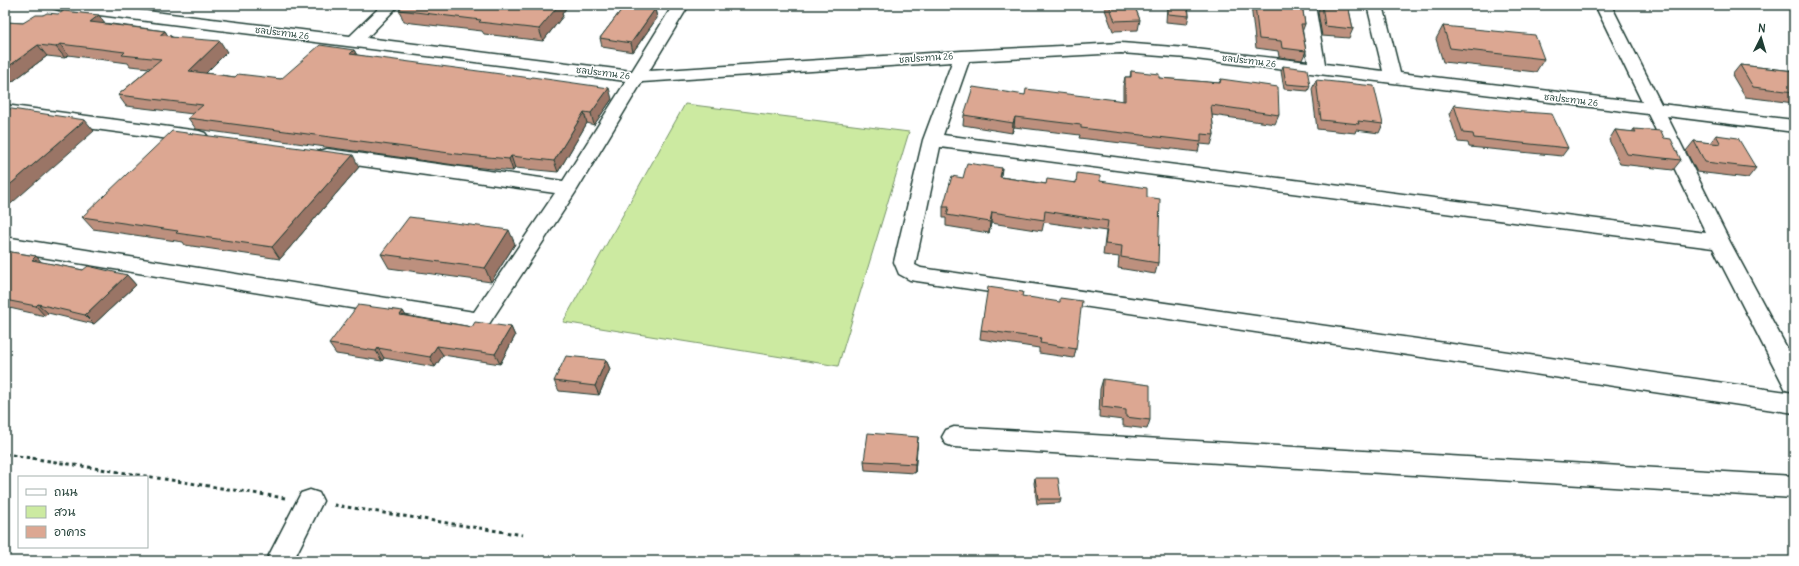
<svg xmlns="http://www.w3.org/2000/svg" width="1799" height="566" viewBox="0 0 1799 566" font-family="Delius,'Playpen Sans Thai',sans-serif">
<rect width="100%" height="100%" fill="#fff"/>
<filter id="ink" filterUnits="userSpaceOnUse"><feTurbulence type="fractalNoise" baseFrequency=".025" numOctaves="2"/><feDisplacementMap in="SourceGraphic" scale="8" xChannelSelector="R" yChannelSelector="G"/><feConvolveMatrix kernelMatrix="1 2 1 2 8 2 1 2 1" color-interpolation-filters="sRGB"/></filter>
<g filter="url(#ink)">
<path fill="#cceaa1" stroke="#76946a" d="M 685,104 L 909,132 L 838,366 L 563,322 Z"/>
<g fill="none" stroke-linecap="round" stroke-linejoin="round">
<g stroke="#1f3d34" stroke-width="3">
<path id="street" d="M 51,5 L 97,5 L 350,36 L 382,5 L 399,5 L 367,38 L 632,71 L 673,5 L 689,5 L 649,71 L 962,51 L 1121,43 L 1187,48 L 1308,62 L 1299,5 L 1315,5 L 1325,64 L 1383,71 L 1367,5 L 1383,5 L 1400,73 L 1642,102 L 1595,5 L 1611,5 L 1661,104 L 1794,120 L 1794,132 L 1667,116 L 1730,242 L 1794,361 L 1794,392 L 1786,390 L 1713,248 L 940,147 L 915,265 L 921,268 L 1794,393 L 1794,413 L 910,280 L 899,274 L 894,262 L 923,140 L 952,62 L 642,82 L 575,193 L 487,327 L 479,329 L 5,251 L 5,237 L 474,312 L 555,193 L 327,161 L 320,159 L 318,155 L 320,151 L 327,149 L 563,181 L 626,81 L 59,10 L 53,8 ZM 1121,53 L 1187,58 L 1648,114 L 1706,233 L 943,135 L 969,61 Z
M 5,105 L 199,131 L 205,133 L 208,137 L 205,141 L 199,143 L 5,117 Z
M 954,427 L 1794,476 L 1794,498 L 954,447 L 946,444 L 942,437 L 946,430 Z
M 310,490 L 319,493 L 323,501 L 293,561 L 266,561 L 301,493 Z"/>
</g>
<path stroke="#1f3d34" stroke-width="3" stroke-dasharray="3.5 3.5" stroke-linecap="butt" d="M 5,454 L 285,498
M 334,505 L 523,535"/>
<use href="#street" fill="#fff" fill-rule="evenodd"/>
</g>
<path fill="#bd907e" stroke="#1f3d34" d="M 404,5 L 568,5 L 562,14 L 563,16 L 543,41 L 484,34 L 482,31 L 404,22 L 399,10 Z
M 625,5 L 654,5 L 652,8 L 655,9 L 657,18 L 633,52 L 602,47 L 600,38 Z
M 1105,5 L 1134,5 L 1140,20 L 1138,30 L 1113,31 L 1104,7 Z
M 1167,5 L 1188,5 L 1189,16 L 1187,24 L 1166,22 Z
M 1251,5 L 1302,5 L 1305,24 L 1302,32 L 1306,51 L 1302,60 L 1279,57 L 1278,51 L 1256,48 Z
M 1320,5 L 1348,5 L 1353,29 L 1349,38 L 1322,36 L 1318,12 Z
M 43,15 L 165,31 L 168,36 L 171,36 L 172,37 L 227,52 L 206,73 L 235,77 L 281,79 L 354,50 L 357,55 L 612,99 L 594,125 L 587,123 L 558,172 L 515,168 L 513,171 L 462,166 L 196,129 L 188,118 L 193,114 L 126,106 L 118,95 L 150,68 L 130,66 L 128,63 L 68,55 L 65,58 L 47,56 L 5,87 L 5,22 L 23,23 Z
M 1443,26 L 1544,59 L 1536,72 L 1443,62 L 1436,39 Z
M 1740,65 L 1794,71 L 1794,103 L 1745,97 L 1732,75 Z
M 1283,66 L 1310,86 L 1308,91 L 1284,89 L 1281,71 Z
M 1131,71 L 1159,78 L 1219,83 L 1221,79 L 1279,115 L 1275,124 L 1212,115 L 1214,135 L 1211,145 L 1200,144 L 1198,152 L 1079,138 L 1080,135 L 1014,127 L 1012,133 L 963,125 L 964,115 L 1025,95 L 1123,101 L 1123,86 L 1125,77 L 1130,77 Z
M 1316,80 L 1383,124 L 1379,133 L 1356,130 L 1355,133 L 1317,129 L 1312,89 Z
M 1454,105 L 1568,148 L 1562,156 L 1469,147 L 1468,143 L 1458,142 L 1449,114 Z
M 1634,129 L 1664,138 L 1681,160 L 1673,170 L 1620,164 L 1609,140 L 1615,130 L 1632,132 Z
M 1716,135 L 1756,168 L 1748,178 L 1697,172 L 1686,151 L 1694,141 L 1710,143 Z
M 359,167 L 280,259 L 185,245 L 183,242 L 93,229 L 82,217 Z
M 1002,168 L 1001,177 L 1046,184 L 1100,181 L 1147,197 L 1158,263 L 1155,274 L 1118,268 L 1119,257 L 1103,255 L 1106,231 L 1044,222 L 1042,231 L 991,223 L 989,233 L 946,226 L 946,218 L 943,218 L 943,207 L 963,178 Z
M 515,244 L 491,282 L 389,268 L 381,254 Z
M 5,251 L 36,256 L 41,262 L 83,270 L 127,275 L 136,285 L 94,324 L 48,313 L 45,316 L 5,307 Z
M 1022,296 L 1076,349 L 1074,358 L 1039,353 L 1039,348 L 980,339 L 981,330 Z
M 403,311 L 405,315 L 472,327 L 511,327 L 515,336 L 500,364 L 443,355 L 435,367 L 384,358 L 382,361 L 336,354 L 329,344 Z
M 606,360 L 610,369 L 599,395 L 559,391 L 554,381 Z
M 1103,379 L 1150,420 L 1147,429 L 1123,426 L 1123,420 L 1099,417 L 1100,389 Z
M 918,437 L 915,473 L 865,470 L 864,461 Z
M 1035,478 L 1061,499 L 1060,503 L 1037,504 L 1034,483 Z"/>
<path fill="#9a7566" stroke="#1f3d34" d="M 557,5 L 568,5 L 562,14 L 563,16 L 543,41 L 539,29 Z
M 646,5 L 654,5 L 647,16 L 645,8 Z
M 655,9 L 657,18 L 633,52 L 631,43 Z
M 99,15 L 106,26 L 90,22 Z
M 165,31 L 172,42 L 160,35 Z
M 220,41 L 227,52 L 197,82 L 189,71 Z
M 60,44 L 68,55 L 65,58 L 56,47 Z
M 38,45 L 47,56 L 5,87 L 5,69 Z
M 354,50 L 360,61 L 350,54 Z
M 609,88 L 612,99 L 594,125 L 591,113 Z
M 584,112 L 587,123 L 558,172 L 554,161 Z
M 1015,117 L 1014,127 L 1012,133 L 1013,123 Z
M 85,120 L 94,131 L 5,209 L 5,189 Z
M 353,155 L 359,167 L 280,259 L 272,247 Z
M 511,156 L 515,168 L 513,171 L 509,159 Z
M 992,212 L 991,223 L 989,233 L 990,222 Z
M 509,230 L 515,244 L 491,282 L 485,268 Z
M 36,256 L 45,266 L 32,260 Z
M 127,275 L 136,285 L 94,324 L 85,315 Z
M 38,304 L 48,313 L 45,316 L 36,306 Z
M 403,311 L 409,321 L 400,315 Z
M 511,327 L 515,336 L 500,364 L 495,354 Z
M 437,346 L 443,355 L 435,367 L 430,357 Z
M 378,348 L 384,358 L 382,361 L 376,351 Z
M 606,360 L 610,369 L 599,395 L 595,386 Z
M 918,437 L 917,446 L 915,473 L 915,464 Z"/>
<path fill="#dca792" stroke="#1f3d34" d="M 404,5 L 559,5 L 539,29 L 479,22 L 481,20 L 399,10 Z
M 625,5 L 646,5 L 645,8 L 655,9 L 631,43 L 600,38 Z
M 1109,5 L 1134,5 L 1140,20 L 1115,21 Z
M 1168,5 L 1188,5 L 1189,16 L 1168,14 Z
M 1255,5 L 1302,5 L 1305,24 L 1301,24 L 1306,51 L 1282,48 L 1281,41 L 1259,39 Z
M 1322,5 L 1348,5 L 1353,29 L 1325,26 Z
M 64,11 L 99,15 L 90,22 L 165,31 L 160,35 L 171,36 L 170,37 L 220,41 L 189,71 L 235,77 L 238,74 L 281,79 L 320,45 L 354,50 L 350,54 L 531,78 L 532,77 L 609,88 L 591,113 L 584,112 L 554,161 L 511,156 L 509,159 L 457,154 L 188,118 L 203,105 L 118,95 L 161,59 L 122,55 L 125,52 L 60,44 L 56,47 L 38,45 L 5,69 L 5,22 L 23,23 L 36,15 L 43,15 L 47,13 L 58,14 Z
M 1443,26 L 1535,35 L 1544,59 L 1450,48 Z
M 1740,65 L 1794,71 L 1794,92 L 1753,87 Z
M 1283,66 L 1307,69 L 1310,86 L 1286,84 Z
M 1131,71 L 1159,74 L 1159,78 L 1220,83 L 1221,79 L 1278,87 L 1279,115 L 1211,105 L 1214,135 L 1201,134 L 1201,142 L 1081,128 L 1081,125 L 1015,117 L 1013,123 L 964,115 L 973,87 L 1025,95 L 1026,89 L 1125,101 L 1125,77 L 1131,77 Z
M 1316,80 L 1374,86 L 1383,124 L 1358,121 L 1359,124 L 1321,120 Z
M 1454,105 L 1510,111 L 1552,114 L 1568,148 L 1474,138 L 1473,134 L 1463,133 Z
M 5,108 L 85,120 L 5,189 Z
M 1634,129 L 1661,131 L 1664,138 L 1671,139 L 1681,160 L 1627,154 L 1615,130 L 1636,132 Z
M 172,131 L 353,155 L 272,247 L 176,233 L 178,231 L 82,217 Z
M 1716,135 L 1738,138 L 1756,168 L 1705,162 L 1694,141 L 1721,144 Z
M 967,163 L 1002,168 L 1000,177 L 1046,184 L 1047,179 L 1076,183 L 1077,173 L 1100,176 L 1100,181 L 1147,188 L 1147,197 L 1160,199 L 1158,263 L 1121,257 L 1122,246 L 1105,244 L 1108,221 L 1045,211 L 1044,220 L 992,212 L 990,222 L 947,215 L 949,207 L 943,207 L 952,176 L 963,178 Z
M 409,217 L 509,230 L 485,268 L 381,254 Z
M 5,251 L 36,256 L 32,260 L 83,270 L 88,266 L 127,275 L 85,315 L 38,304 L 36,306 L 5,300 Z
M 988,287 L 1023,292 L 1022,296 L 1060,302 L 1060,298 L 1082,301 L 1076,349 L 1040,343 L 1041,338 L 981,330 Z
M 358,305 L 403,311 L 400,315 L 472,327 L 475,322 L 511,327 L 495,354 L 437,346 L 430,357 L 378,348 L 376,351 L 329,344 Z
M 566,356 L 606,360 L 595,386 L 554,381 Z
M 1103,379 L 1150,385 L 1150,420 L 1126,417 L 1126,410 L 1102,407 Z
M 868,433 L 918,437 L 915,464 L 864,461 Z
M 1035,478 L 1058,478 L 1061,499 L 1038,499 Z"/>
</g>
<g text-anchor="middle" stroke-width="3" stroke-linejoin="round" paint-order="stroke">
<g font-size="9" fill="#1f3d34" stroke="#fff">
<text transform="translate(282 33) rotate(7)" y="3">ชลประทาน 26</text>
<text transform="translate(926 58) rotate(-4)" y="3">ชลประทาน 26</text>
<text transform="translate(1249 61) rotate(7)" y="3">ชลประทาน 26</text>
<text transform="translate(603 73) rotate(7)" y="3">ชลประทาน 26</text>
<text transform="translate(1571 100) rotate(7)" y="3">ชลประทาน 26</text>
</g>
</g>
<rect width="1799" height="566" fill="none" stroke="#fff" stroke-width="20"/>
<rect x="10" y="10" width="1779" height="546" fill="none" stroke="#1f3d34" stroke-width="1.5" filter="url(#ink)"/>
<rect x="18" y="476" width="130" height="72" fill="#ffffff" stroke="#a5b1ae"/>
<rect x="26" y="489" width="20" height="6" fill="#ffffff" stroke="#a5b1ae"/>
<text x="54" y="496" font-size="12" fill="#1f3d34">ถนน</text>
<rect x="26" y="506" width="20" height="12" fill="#cceaa1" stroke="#a5b1ae"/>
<text x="54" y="516" font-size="12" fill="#1f3d34">สวน</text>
<rect x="26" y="526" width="20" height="12" fill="#dca792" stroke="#a5b1ae"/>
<text x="54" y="536" font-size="12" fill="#1f3d34">อาคาร</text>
<g transform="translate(1761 38) rotate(5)" stroke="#ffffff" stroke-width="3" paint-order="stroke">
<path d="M0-3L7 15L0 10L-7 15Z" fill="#1f3d34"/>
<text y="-6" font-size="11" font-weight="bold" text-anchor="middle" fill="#1f3d34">N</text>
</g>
</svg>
